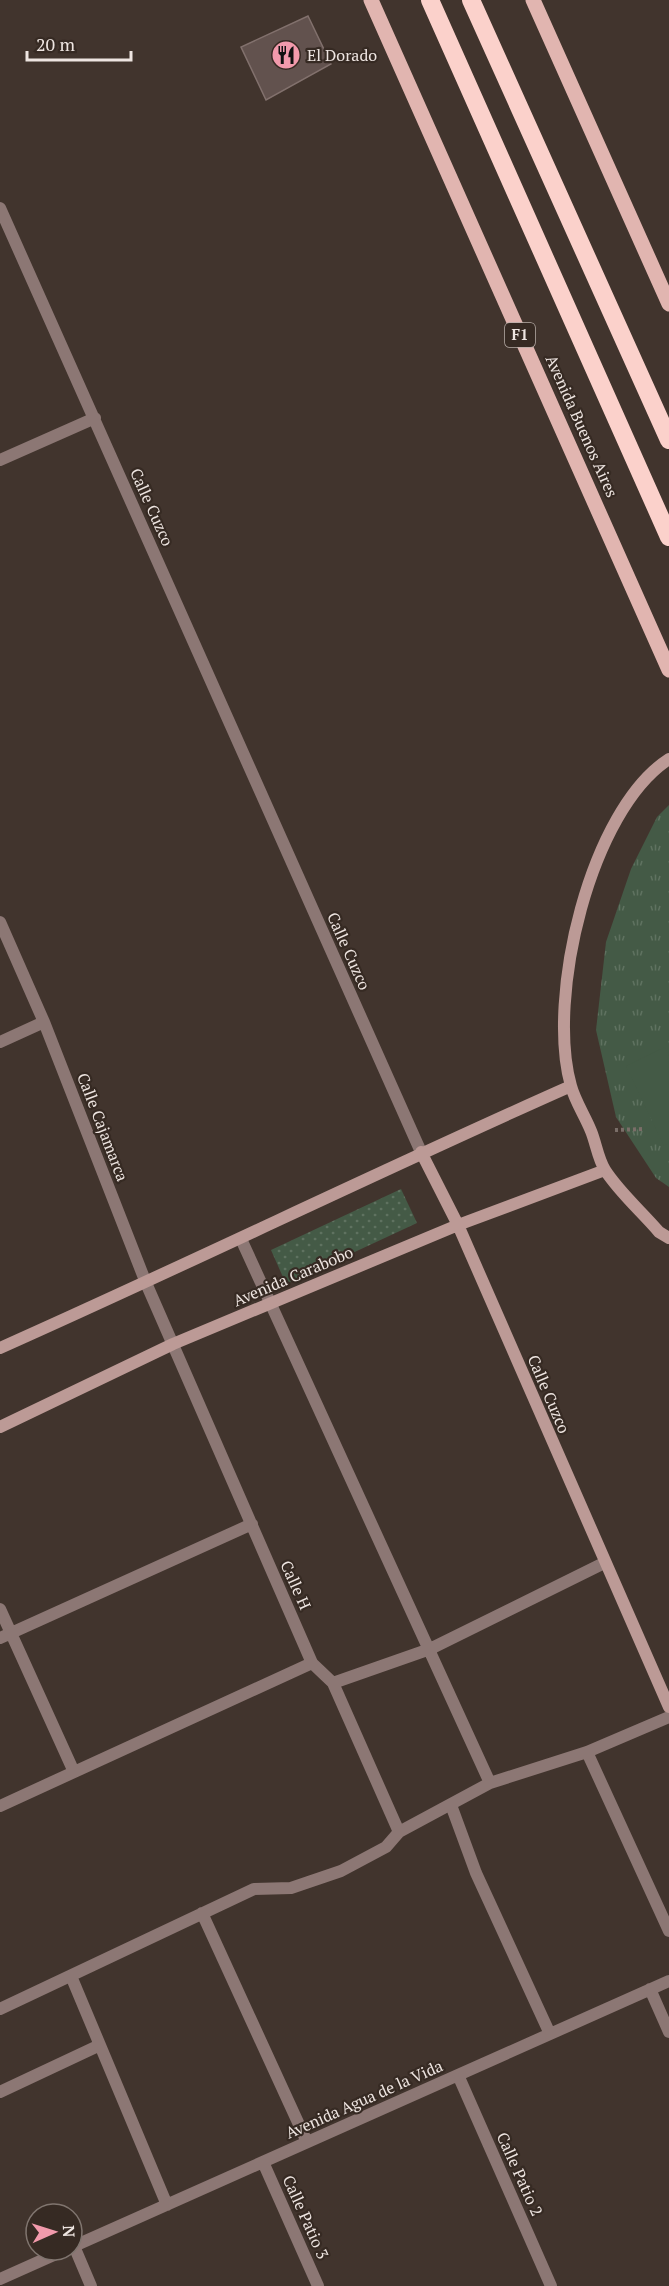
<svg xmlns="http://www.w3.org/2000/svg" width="669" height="2286" viewBox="0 0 669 2286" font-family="'PT Serif',serif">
<defs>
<pattern id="grass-dots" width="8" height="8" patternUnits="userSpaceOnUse" patternTransform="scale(1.5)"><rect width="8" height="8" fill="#445a46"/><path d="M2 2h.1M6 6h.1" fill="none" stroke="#5f7260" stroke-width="1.8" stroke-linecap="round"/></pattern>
<pattern id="park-tufts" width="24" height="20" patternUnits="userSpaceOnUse" patternTransform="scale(1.5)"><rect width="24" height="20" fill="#445a46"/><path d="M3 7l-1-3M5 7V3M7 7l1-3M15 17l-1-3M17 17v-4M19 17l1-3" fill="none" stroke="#5f7260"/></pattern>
</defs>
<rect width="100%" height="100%" fill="#41342d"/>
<path fill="url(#grass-dots)" d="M 401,1189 L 417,1223 L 286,1284 L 271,1250 Z"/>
<path fill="url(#park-tufts)" d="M 669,805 L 669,1187 L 656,1178 L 616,1117 L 596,1030 L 606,942 L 631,869 L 657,817 Z"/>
<path fill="#445a46" d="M 665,1047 L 669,1056 L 669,1143 L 664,1146 L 626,1066 Z"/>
<path fill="#62524e" stroke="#82716d" stroke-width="1.5" d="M 308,16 L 331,64 L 266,100 L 241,47 Z"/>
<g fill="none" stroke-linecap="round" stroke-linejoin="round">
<path stroke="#7a6e68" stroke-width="4" stroke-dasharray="3 3" stroke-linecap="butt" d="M 615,1130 L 644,1129"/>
<path stroke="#8c7774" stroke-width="12" d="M 0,208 L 421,1152
M 0,460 L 95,418
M 0,922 L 44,1022 L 146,1283 L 312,1663 L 333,1683 L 399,1832
M 0,1042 L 44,1022
M 241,1239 L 490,1783
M 0,1609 L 74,1772
M 0,1638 L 252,1524
M 333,1683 L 430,1649 L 604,1563
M 587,1752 L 669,1931
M 451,1805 L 476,1873 L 550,2034
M 0,1806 L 312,1663
M 202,1913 L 307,2142
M 71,1976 L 167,2205
M 650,1989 L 669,2032
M 0,2009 L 254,1889 L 291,1888 L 341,1871 L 386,1847 L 399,1832 L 490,1783 L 587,1752 L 669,1717
M 458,2075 L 551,2286
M 0,2092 L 100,2045
M 263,2162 L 318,2286
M 74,2246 L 91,2286
M 72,2247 L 669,1981
M 0,2279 L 65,2250"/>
<path stroke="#bc9a96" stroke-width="12" d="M 669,759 C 590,810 546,998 571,1086 C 575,1101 585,1116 591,1131 C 596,1143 598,1159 605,1170 C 619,1192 642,1212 659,1232 L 669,1238
M 421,1152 L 458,1225 L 669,1707
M 0,1348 C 191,1263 379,1171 571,1086
M 0,1427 L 173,1344 L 458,1225 L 605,1170"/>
<path stroke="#e1b5b0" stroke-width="15" d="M 371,0 L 669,670
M 533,0 L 669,304"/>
<path stroke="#fbd1cb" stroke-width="18" d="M 430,0 L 669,537
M 471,0 L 669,440"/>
</g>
<defs>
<g id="restaurant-disc" transform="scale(1.5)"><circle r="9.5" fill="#f29aac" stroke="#362a23"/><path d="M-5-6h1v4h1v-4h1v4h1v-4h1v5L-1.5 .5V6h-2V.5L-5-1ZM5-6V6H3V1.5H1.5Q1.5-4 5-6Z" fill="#111"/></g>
</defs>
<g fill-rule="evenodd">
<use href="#restaurant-disc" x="286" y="55"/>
</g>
<g text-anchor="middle" stroke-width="4.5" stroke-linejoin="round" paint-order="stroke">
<rect fill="#362a23" stroke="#b7ada8" stroke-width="1.5" x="505" y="323" width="30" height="24" rx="4.5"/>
<g font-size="15" font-weight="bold" fill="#eee5e1">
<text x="520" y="340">F1</text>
</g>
<g font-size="16" fill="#eee5e1" stroke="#362a23" text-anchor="start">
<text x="307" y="61">El Dorado</text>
</g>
<g font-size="16" fill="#eee5e1" stroke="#362a23">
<text transform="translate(582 426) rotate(66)" y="6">Avenida Buenos Aires</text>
<text transform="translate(152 507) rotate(66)" y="6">Calle Cuzco</text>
<text transform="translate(349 951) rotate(66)" y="6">Calle Cuzco</text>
<text transform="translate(103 1127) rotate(69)" y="6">Calle Cajamarca</text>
<text transform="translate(293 1276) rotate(-23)" y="6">Avenida Carabobo</text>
<text transform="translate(549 1394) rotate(67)" y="6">Calle Cuzco</text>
<text transform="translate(296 1585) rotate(66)" y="6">Calle H</text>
<text transform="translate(364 2099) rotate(-24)" y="6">Avenida Agua de la Vida</text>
<text transform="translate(520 2174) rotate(66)" y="6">Calle Patio 2</text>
<text transform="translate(306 2217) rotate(66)" y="6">Calle Patio 3</text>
</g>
</g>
<g transform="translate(54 2232) rotate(87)"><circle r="28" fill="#362a23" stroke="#80756f" stroke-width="1.5"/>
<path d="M0-4.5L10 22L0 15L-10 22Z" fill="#f29aac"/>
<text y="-9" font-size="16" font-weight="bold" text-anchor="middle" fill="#eee5e1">N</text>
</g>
<path d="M27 51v9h104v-9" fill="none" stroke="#eee5e1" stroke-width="3"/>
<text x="36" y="51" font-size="18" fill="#eee5e1" stroke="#362a23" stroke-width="4.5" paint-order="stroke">20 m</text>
</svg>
